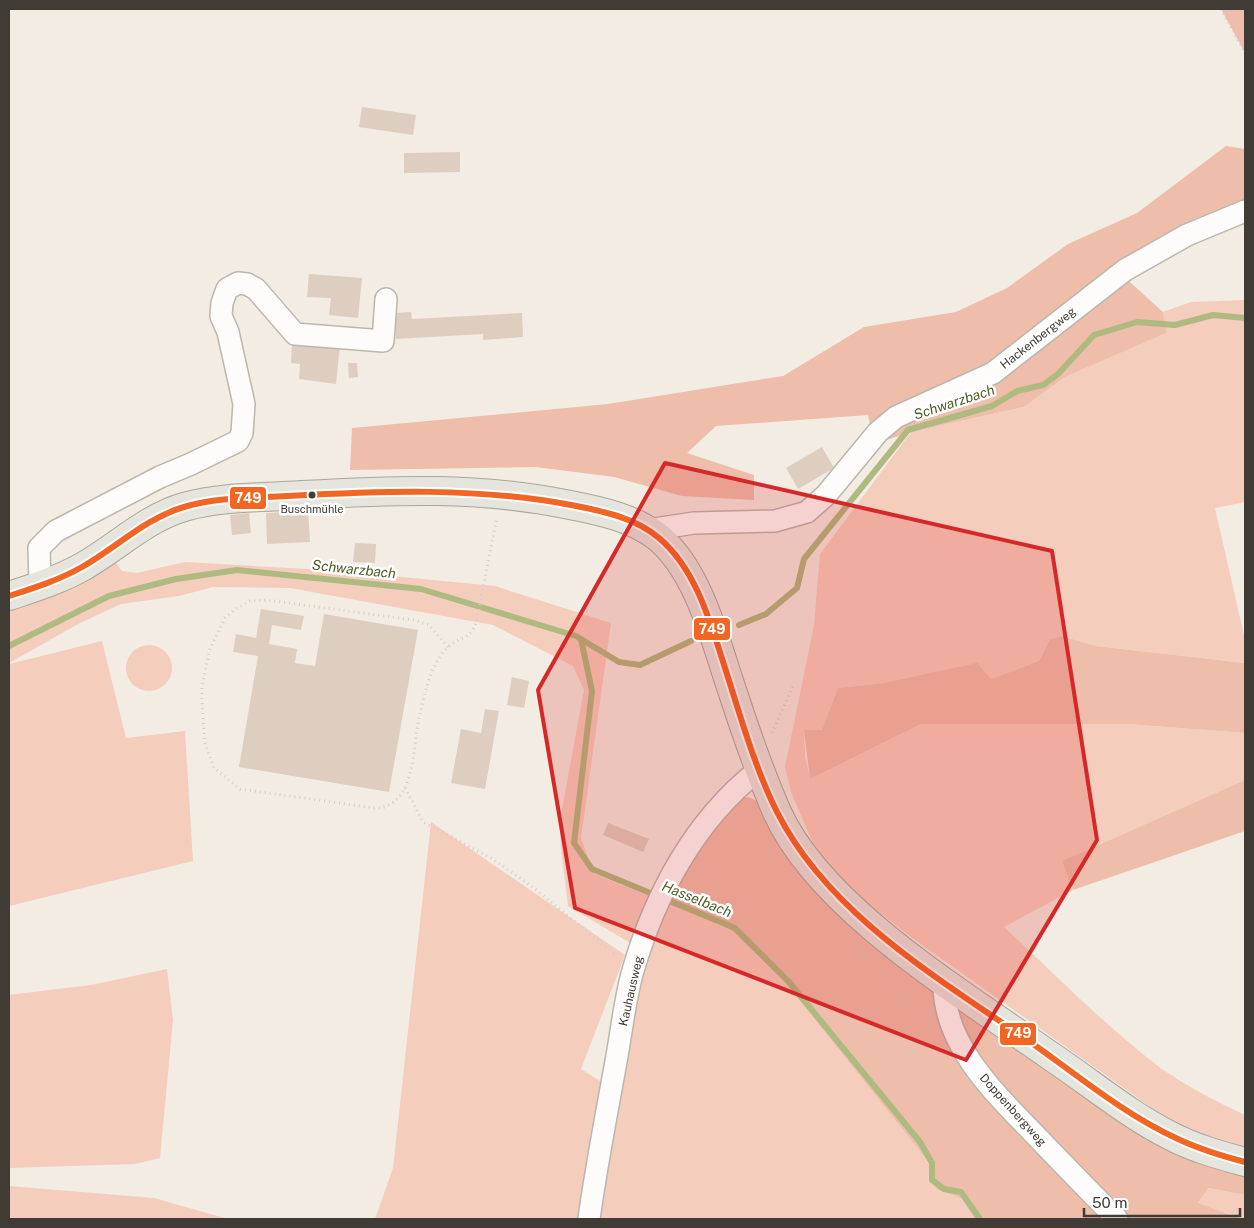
<svg xmlns="http://www.w3.org/2000/svg" width="1254" height="1228" viewBox="0 0 1254 1228" font-family="'Public Sans',sans-serif">
<rect width="100%" height="100%" fill="#f2ece2"/>
<path fill="#f5cdbd" d="M 1245,300 L 1245,502 L 1215,508 L 1245,640 L 1245,663 L 1096,646 L 1062,636 L 1050,639 L 1039,661 L 991,679 L 885,683 L 838,688 L 822,730 L 804,730 L 805,756 L 810,779 L 921,724 L 1127,724 L 1245,733 L 1245,780 L 1062,861 L 1073,890 L 1004,927 C 1055,974 1106,1027 1162,1069 C 1188,1087 1217,1102 1245,1115 L 1245,1149 L 1183,1130 L 911,937 L 851,891 L 818,855 L 791,792 L 785,767 L 814,625 L 820,554 L 911,432 L 1024,407 L 1065,377 L 1165,333 L 1163,312 L 1191,302 Z
M 111,556 L 122,571 L 137,573 L 185,562 L 340,571 L 495,586 L 611,623 L 581,838 L 594,874 L 649,896 L 632,944 L 568,906 L 561,850 L 560,820 L 584,690 L 573,666 L 493,625 L 290,588 L 213,587 L 179,596 L 121,604 L 80,623 L 9,663 L 9,603 Z
M 102,641 L 126,738 L 185,731 L 193,861 L 9,906 L 9,664 Z
M126 668a23 23 0 1 1 46 0a23 23 0 1 1-46 0Z
M 431,822 L 625,955 L 581,1069 L 606,1085 L 580,1219 L 375,1219 L 393,1168 Z
M 665,903 L 703,915 L 732,931 L 783,980 L 931,1165 L 936,1189 L 962,1199 L 975,1219 L 596,1219 L 641,978 Z
M 167,969 L 173,1020 L 160,1158 L 135,1164 L 9,1168 L 9,995 L 91,985 Z
M 9,1186 L 154,1198 L 228,1219 L 9,1219 Z
M 1207,1188 L 1245,1195 L 1245,1219 L 1198,1204 Z"/>
<path fill="#eebeab" d="M 1221,9 L 1245,9 L 1245,53 Z
M 1226,146 L 1245,149 L 1245,215 L 1122,275 L 1163,312 L 1166,333 L 1065,377 L 1024,407 L 911,432 L 874,444 L 868,415 L 716,426 L 687,453 L 754,475 L 754,500 L 682,496 L 614,477 L 536,467 L 350,470 L 352,428 L 608,404 L 783,376 L 864,327 L 956,312 L 1007,288 L 1068,244 L 1137,213 Z
M 1062,636 L 1096,646 L 1245,663 L 1245,733 L 1127,724 L 921,724 L 810,779 L 804,730 L 822,730 L 838,688 L 885,683 L 977,663 L 991,679 L 1039,661 L 1050,639 Z
M 1245,780 L 1245,831 L 1073,890 L 1062,861 Z
M 748,797 L 757,801 L 781,846 L 1152,1140 L 1199,1163 L 1245,1175 L 1245,1195 L 1208,1188 L 1198,1203 L 1242,1219 L 975,1219 L 962,1199 L 936,1189 L 931,1165 L 783,980 L 732,931 L 703,915 L 665,903 L 715,827 L 736,800 Z"/>
<g fill="none" stroke-linecap="round" stroke-linejoin="round">
<path stroke="#aeba7f" stroke-width="6" d="M 739,625 L 766,614 L 797,588 L 804,559 L 908,430 L 992,406 L 1017,391 L 1043,385 L 1058,374 L 1094,335 L 1137,322 L 1175,325 L 1213,315 L 1245,318
M 581,639 L 592,691 L 574,843 L 592,869 L 735,928 L 789,982 L 920,1142 L 932,1163 L 932,1180 L 944,1189 L 961,1192 L 980,1219
M 9,646 L 109,596 L 176,579 L 237,570 L 421,589 L 576,636 L 619,662 L 640,665 L 691,641"/>
</g>
<path fill="#decebf" d="M 362,107 L 416,115 L 413,135 L 359,127 Z
M 460,152 L 460,172 L 404,173 L 404,153 Z
M 309,274 L 362,278 L 358,318 L 329,315 L 331,298 L 307,297 Z
M 411,312 L 412,319 L 522,313 L 523,337 L 483,340 L 483,334 L 396,339 L 395,313 Z
M 292,342 L 340,346 L 336,384 L 299,379 L 300,364 L 291,363 Z
M 348,363 L 357,363 L 358,377 L 349,378 Z
M 822,447 L 834,468 L 798,489 L 786,468 Z
M 308,511 L 310,542 L 267,544 L 266,513 Z
M 249,513 L 251,533 L 232,535 L 230,515 Z
M 355,543 L 376,544 L 375,563 L 353,562 Z
M 261,609 L 304,616 L 301,630 L 272,625 L 269,644 L 297,649 L 295,663 L 315,666 L 324,614 L 418,630 L 389,792 L 239,767 L 258,656 L 233,652 L 236,634 L 256,638 Z
M 512,677 L 529,681 L 524,708 L 507,705 Z
M 485,709 L 499,711 L 485,789 L 451,783 L 461,729 L 481,733 Z
M 608,823 L 649,839 L 643,852 L 603,835 Z"/>
<g fill="none" stroke-linecap="round" stroke-linejoin="round">
<g stroke="#bbb6ae" stroke-width="24">
<path id="minor" d="M 648,530 L 694,523 L 775,521 L 807,512 L 826,495 L 878,432 L 896,417 L 993,373 L 1125,270 L 1187,235 L 1245,211
M 40,585 L 39,548 L 56,531 L 160,477 L 191,464 L 238,441 L 242,433 L 244,404 L 228,332 L 221,316 L 222,303 L 227,289 L 238,283 L 247,284 L 256,289 L 295,334 L 383,341 L 386,299
M 944,981 C 942,1046 998,1096 1040,1140 C 1065,1166 1091,1193 1117,1219
M 589,1219 C 596,1168 606,1117 615,1067 C 621,1036 624,1004 632,974 C 654,896 695,819 760,769"/>
</g>
<g stroke="#aaa698" stroke-width="30">
<path id="major" d="M 9,596 C 33,588 59,580 82,567 C 116,548 146,518 184,507 C 222,496 263,498 302,495 C 395,490 479,486 570,505 C 601,511 634,518 659,538 C 700,573 716,644 733,693 C 746,733 760,773 777,812 C 821,910 966,996 1052,1057 C 1091,1083 1129,1115 1171,1136 C 1194,1148 1219,1155 1245,1162"/>
</g>
<path stroke="#d0cdca" stroke-width="3" stroke-dasharray="1 4" stroke-linecap="butt" d="M 1221,9 L 1245,53
M 448,647 L 429,625 L 414,620 L 267,600 L 250,601 L 234,610 L 225,618 L 210,649 L 202,686 L 202,702 L 205,743 L 214,768 L 240,789 L 374,808 C 417,809 412,744 420,714 C 425,692 431,663 448,647 C 460,636 469,641 476,623 L 497,517
M 772,733 L 794,684
M 405,788 L 423,822 L 491,858 L 530,885 L 616,955
M 734,821 L 774,857
M 856,946 L 913,1010 L 928,1016"/>
<use href="#minor" stroke="#fdfcfb" stroke-width="21"/>
<use href="#major" stroke="#e5e4dd" stroke-width="28"/>
<g stroke="#fff" stroke-width="10">
<path id="bus-1" d="M 9,596 C 34,588 59,580 82,567 C 117,547 146,518 184,507 C 217,497 253,498 287,496 C 382,491 476,487 571,505 C 601,511 635,517 659,538 C 697,570 711,625 726,671 C 741,718 755,768 777,812 C 828,913 936,977 1026,1039 C 1075,1073 1123,1114 1178,1139 C 1199,1149 1222,1156 1245,1162"/>
</g>
<use href="#bus-1" stroke="#f26522" stroke-width="6"/>
</g>
<path fill="#d62828" fill-opacity="0.2" stroke="#d62828" stroke-width="4" stroke-linejoin="round" d="M 665,463 L 1052,551 L 1097,840 L 966,1060 L 575,908 L 538,690 Z"/>
<circle fill="#403c35" stroke="#fff" stroke-width="2" cx="312" cy="495" r="4.5"/>
<g text-anchor="middle" stroke-width="5" stroke-linejoin="round" paint-order="stroke">
<g font-size="11" fill="#403c35" stroke="#fff">
<text x="312" y="513">Buschmühle</text>
</g>
<g font-size="12" fill="#403c35" stroke="#fff">
<text transform="translate(1038 338) rotate(-38)" y="4">Hackenbergweg</text>
<text transform="translate(631 991) rotate(-77)" y="4">Kauhausweg</text>
<text transform="translate(1013 1110) rotate(48)" y="4">Doppenbergweg</text>
</g>
<g font-size="14" font-style="italic" fill="#4e5b22" stroke="#fff">
<text transform="translate(954 402) rotate(-18)" y="5">Schwarzbach</text>
<text transform="translate(354 569) rotate(6)" y="5">Schwarzbach</text>
<text transform="translate(697 899) rotate(22)" y="5">Hasselbach</text>
</g>
</g>
<g stroke="#fff" stroke-width="2">
<rect x="229" y="486" width="38" height="24" rx="5" fill="#f26522"/>
<rect x="693" y="617" width="38" height="24" rx="5" fill="#f26522"/>
<rect x="999" y="1022" width="38" height="24" rx="5" fill="#f26522"/>
</g>
<g font-size="14" text-anchor="middle" font-weight="bold" fill="#fff">
<text x="248" y="503">749</text>
<text x="712" y="634">749</text>
<text x="1018" y="1038">749</text>
</g>
<rect width="1254" height="1228" fill="none" stroke="#403c35" stroke-width="20"/>
<path d="M1084 1208v8h156v-8" fill="none" stroke="#403c35" stroke-width="2.5"/>
<text x="1092" y="1208" font-size="15" fill="#403c35" stroke="#ffffff" stroke-width="4" paint-order="stroke">50 m</text>
</svg>
